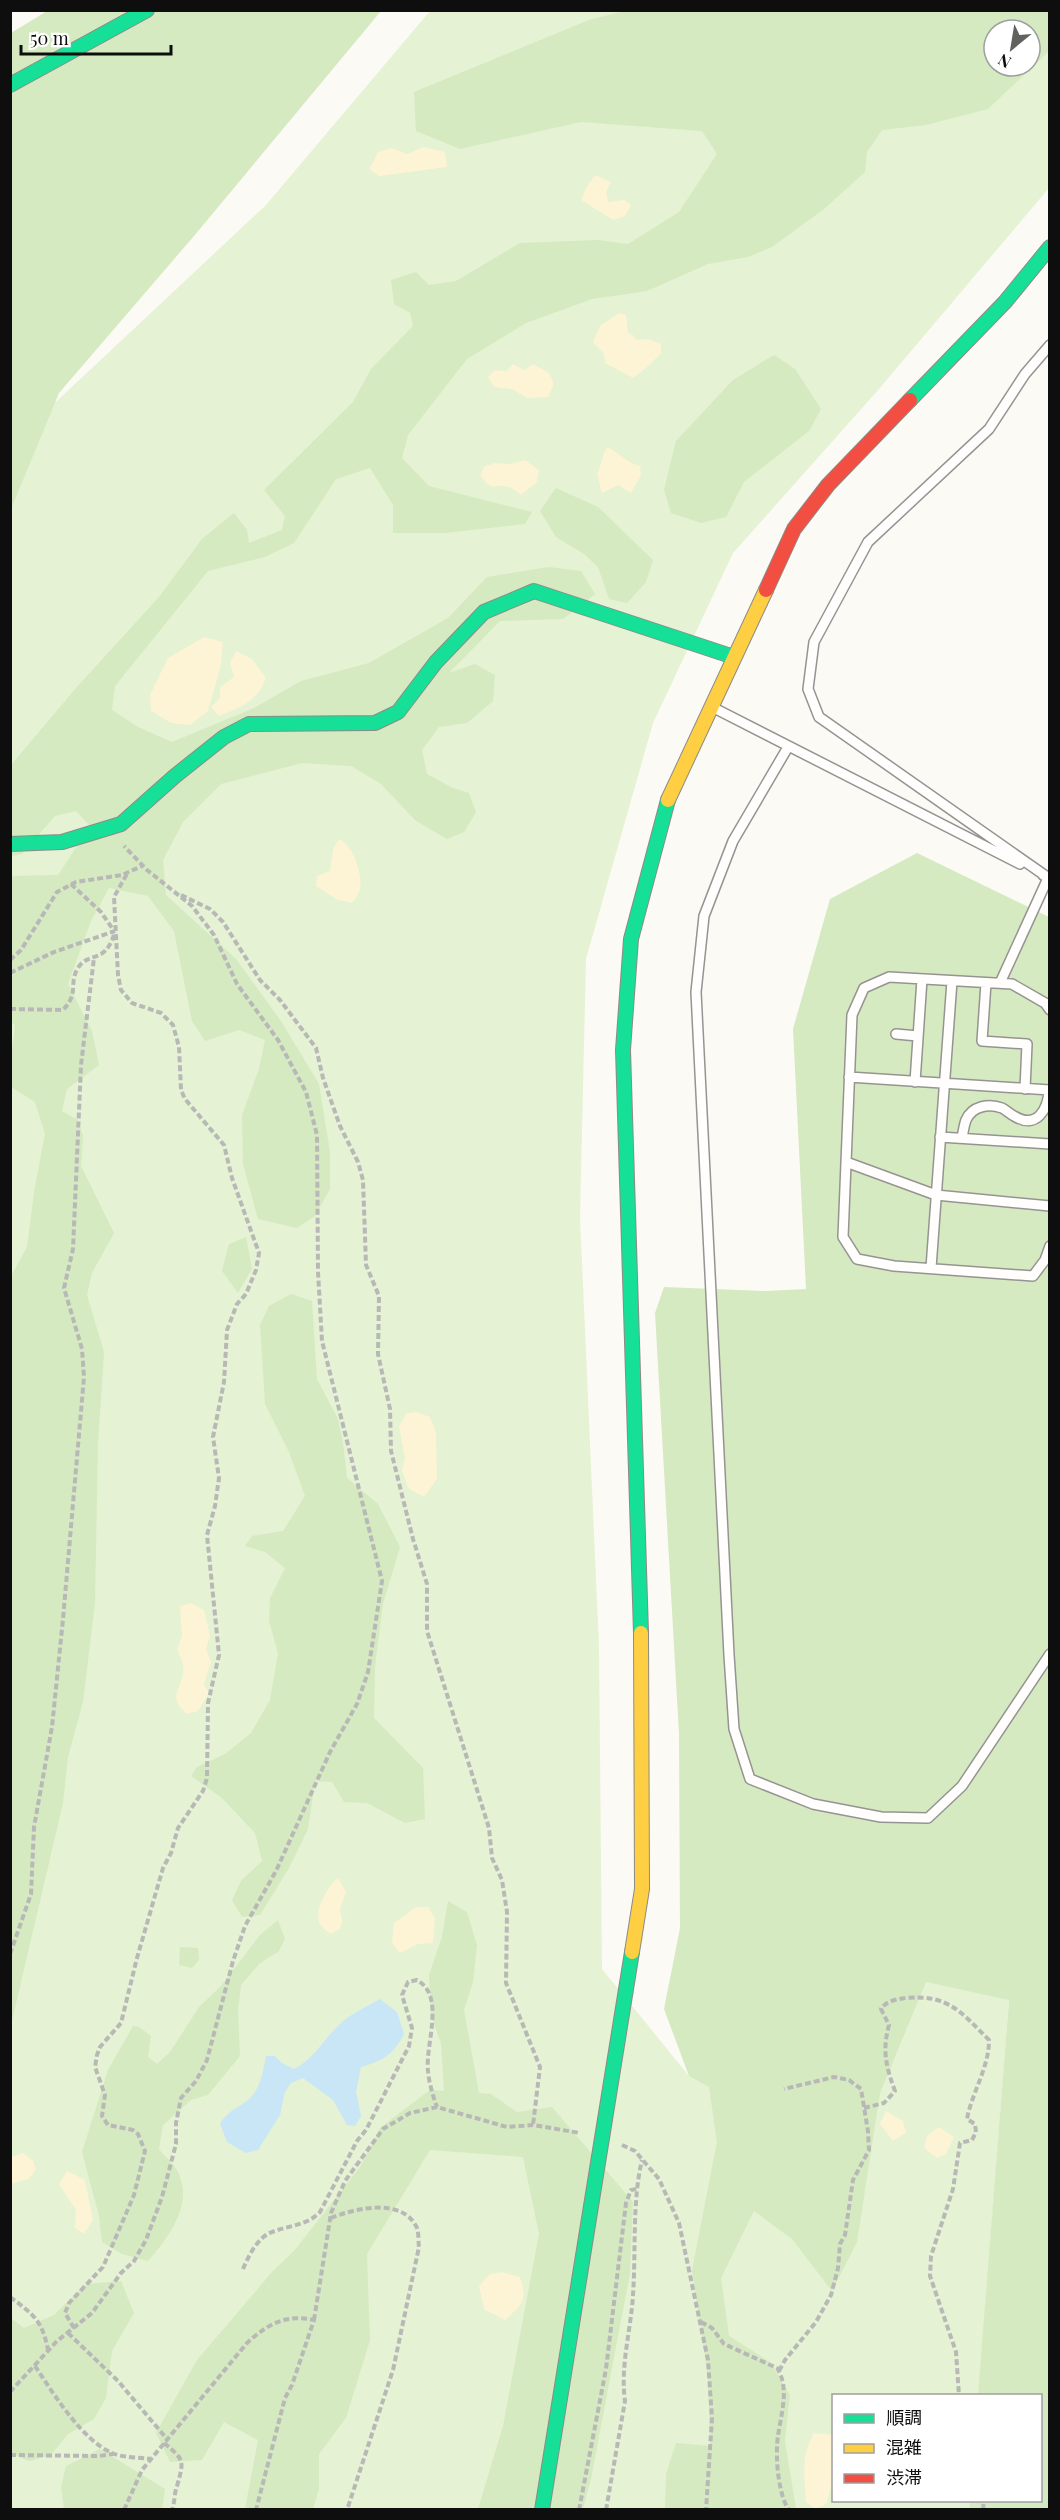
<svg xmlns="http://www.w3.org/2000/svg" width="1060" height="2520" viewBox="0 0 1060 2520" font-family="'Playfair Display','Noto Sans JP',serif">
<rect width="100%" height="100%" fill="#fcfaf4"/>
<path fill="#e5f2d3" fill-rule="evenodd" d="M 430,11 L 1049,11 L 1049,188 L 879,389 L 733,553 L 653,723 L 586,959 L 580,1217 L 599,1647 L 602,1969 L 689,2076 L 804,1957 L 1009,1999 L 979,2395 L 834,2396 L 834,2500 L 970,2501 L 969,2509 L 11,2509 L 11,444 L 266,205 ZM 994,30 L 1030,30 L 1030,66 L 994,66 Z"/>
<path fill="#d5eac1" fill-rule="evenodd" d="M 47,11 L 381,11 L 194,236 L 59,393 L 11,509 L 11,33 Z
M 625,11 L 1049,11 L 1049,51 L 988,109 L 926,125 L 882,130 L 867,152 L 865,172 L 824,209 L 772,247 L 748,257 L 708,264 L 647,291 L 592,299 L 526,323 L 467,359 L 408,435 L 402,458 L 429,486 L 532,512 L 525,524 L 445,533 L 393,533 L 393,505 L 370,468 L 336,479 L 294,543 L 265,557 L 208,571 L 115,686 L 112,710 L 138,727 L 172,742 L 254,708 L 301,681 L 369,663 L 448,618 L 487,577 L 549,567 L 581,571 L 595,594 L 563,619 L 500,621 L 449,673 L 475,664 L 495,675 L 493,701 L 467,723 L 439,727 L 422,750 L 427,774 L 453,788 L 469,793 L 476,812 L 464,832 L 447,839 L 415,820 L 381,784 L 351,766 L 302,763 L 221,784 L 183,822 L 163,860 L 166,895 L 236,959 L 281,1021 L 319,1084 L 330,1152 L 330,1189 L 315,1216 L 297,1228 L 258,1219 L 243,1164 L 242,1115 L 259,1069 L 265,1040 L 239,1030 L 205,1041 L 192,1021 L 174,931 L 148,896 L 109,888 L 91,921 L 68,984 L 92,1031 L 99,1065 L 67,1089 L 62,1111 L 78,1120 L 83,1136 L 81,1166 L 114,1233 L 92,1273 L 87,1295 L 104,1352 L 98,1444 L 95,1603 L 83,1702 L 68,1757 L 63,1803 L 11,2025 L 10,1278 L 27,1247 L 34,1192 L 45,1134 L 35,1102 L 11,1087 L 11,1058 L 15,1025 L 10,1021 L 11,876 L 58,875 L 90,826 L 76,811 L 55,816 L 22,854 L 11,856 L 11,765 L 76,688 L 159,597 L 202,539 L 234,513 L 247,530 L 249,543 L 282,530 L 285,516 L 264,490 L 353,402 L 371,369 L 413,326 L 410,313 L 394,304 L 391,280 L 416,272 L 429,285 L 456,281 L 520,243 L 598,240 L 628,244 L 679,212 L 717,154 L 702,131 L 581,122 L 460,149 L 416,131 L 414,92 L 589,20 ZM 994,30 L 1030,30 L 1030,66 L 994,66 Z
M 774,355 L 795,369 L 821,409 L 809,431 L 744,482 L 726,517 L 701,523 L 671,513 L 664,490 L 676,441 L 733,380 Z
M 556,488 L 598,507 L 653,560 L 646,582 L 627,603 L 609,599 L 598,567 L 584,554 L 556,537 L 540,511 Z
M 917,853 L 1049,917 L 1049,2509 L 969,2509 L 970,2501 L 1040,2500 L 1040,2396 L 978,2395 L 1009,2000 L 926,1982 L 880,2093 L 857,2242 L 832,2291 L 792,2239 L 754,2211 L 721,2278 L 729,2336 L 770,2362 L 790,2395 L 785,2441 L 796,2509 L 665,2509 L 666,2474 L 676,2443 L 710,2446 L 708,2378 L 692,2270 L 717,2142 L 709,2087 L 689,2076 L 664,2009 L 680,1928 L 679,1734 L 655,1313 L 664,1287 L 766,1291 L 806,1289 L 793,1029 L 830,899 Z
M 246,1237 L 252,1269 L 238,1293 L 222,1271 L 229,1244 Z
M 291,1294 L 312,1301 L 317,1379 L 338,1419 L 343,1443 L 347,1478 L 378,1504 L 400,1547 L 383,1604 L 375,1667 L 374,1718 L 423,1768 L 425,1819 L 405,1823 L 367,1803 L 344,1802 L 332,1782 L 315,1781 L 308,1829 L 289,1868 L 260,1915 L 242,1917 L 232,1900 L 241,1881 L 262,1861 L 255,1833 L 222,1798 L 191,1776 L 197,1767 L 225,1754 L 251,1733 L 270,1700 L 278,1653 L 269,1621 L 270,1598 L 285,1568 L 265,1552 L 245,1546 L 252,1536 L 283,1531 L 305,1496 L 289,1452 L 265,1404 L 260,1325 L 269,1306 Z
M 448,1901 L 467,1912 L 477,1945 L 473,1982 L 464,2010 L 479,2093 L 491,2094 L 517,2112 L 552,2107 L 633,2202 L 630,2273 L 591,2479 L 583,2509 L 478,2509 L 503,2426 L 539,2234 L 523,2157 L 430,2150 L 367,2254 L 370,2340 L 346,2418 L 319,2454 L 319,2489 L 313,2509 L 245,2509 L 258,2440 L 224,2422 L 202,2460 L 170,2462 L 156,2433 L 197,2360 L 273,2271 L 294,2251 L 360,2167 L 381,2127 L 430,2090 L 444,2091 L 441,2043 L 431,2016 L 429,1975 L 442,1937 Z
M 278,1920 L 285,1939 L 279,1951 L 259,1964 L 241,1985 L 238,2011 L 240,2056 L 208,2095 L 191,2100 L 163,2125 L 159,2149 C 164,2156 173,2163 177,2170 C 195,2203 169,2237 148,2261 L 122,2254 L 102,2242 L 99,2216 L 82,2152 L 108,2070 L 133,2026 L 139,2027 L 151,2036 L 148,2057 L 157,2064 L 170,2052 L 199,2007 L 221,1986 L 260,1935 Z
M 180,1947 L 198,1948 L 199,1960 L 192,1968 L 179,1965 Z
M 121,2281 L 134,2313 L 112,2351 L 106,2398 L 94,2419 L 68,2434 L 51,2455 L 29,2461 L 11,2453 L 11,2318 L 24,2328 L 54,2315 L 86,2284 Z
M 100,2449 L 165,2489 L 162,2509 L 64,2509 L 61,2487 L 66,2466 Z"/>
<path fill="#fcf4d5" d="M 423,147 L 445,152 L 447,167 L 379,176 L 369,169 L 378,152 L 391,148 L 407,154 Z
M 595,175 L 611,182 L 606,192 L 608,202 L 625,200 L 631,205 L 625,216 L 613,220 L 581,200 L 586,188 Z
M 619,313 L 626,315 L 628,333 L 633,335 L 636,340 L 648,339 L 661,344 L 661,353 C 656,359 639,375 633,378 L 605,363 L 604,354 L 593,342 L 600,326 Z
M 513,364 L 524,370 L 533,364 L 549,373 L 554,384 L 548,397 L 527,398 L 512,389 L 494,387 L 488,377 L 495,370 L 507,371 Z
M 607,447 C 619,452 627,463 640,466 L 641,475 L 631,493 L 618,485 L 602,493 L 597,474 C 602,465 601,456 607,447 Z
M 525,460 L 539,470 L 537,482 L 521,495 C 518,493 513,488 509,487 C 492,483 493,494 480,475 L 485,466 L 495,463 L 510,464 Z
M 204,637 L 223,642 L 221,665 L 208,711 L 190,725 L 171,723 L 151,711 L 150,695 L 168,658 Z
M 236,651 L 252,659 L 266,678 C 257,702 242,707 219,716 L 211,707 L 220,698 L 220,687 L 234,677 L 230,663 Z
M 339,839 C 354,846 363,875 360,890 C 359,894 354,900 352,903 L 338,900 L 316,886 L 317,876 L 330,871 L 333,849 Z
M 416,1412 L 430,1417 L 436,1432 L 437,1479 L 424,1497 L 408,1488 L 402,1470 L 405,1459 L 399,1426 L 407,1413 Z
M 191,1603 L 204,1610 L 210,1636 L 206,1649 L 211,1662 L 204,1684 L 209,1693 L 198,1711 L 187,1714 C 163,1694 187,1687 183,1664 C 182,1660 179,1654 177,1650 L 182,1636 L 180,1606 Z
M 338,1878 L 346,1892 L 340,1909 L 342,1921 L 340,1929 L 330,1934 C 327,1931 322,1928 320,1924 C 313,1912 328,1885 338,1878 Z
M 416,1907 L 428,1907 L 435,1918 L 433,1943 L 418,1944 L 400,1953 L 392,1943 L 394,1923 Z
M 886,2111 L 903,2121 L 906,2133 L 893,2141 L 880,2124 Z
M 939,2127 L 954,2137 L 946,2154 L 937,2158 L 924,2148 L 927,2136 Z
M 23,2153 L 33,2161 L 36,2169 L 29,2179 L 11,2184 L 11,2157 Z
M 67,2171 L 85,2180 L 93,2220 L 84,2234 L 75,2228 L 76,2210 L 59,2184 Z
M 502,2272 L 520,2277 C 528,2299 522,2306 505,2320 L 484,2309 L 479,2286 L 490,2274 Z
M 814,2433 L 834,2435 L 833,2478 L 827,2503 L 816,2509 L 806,2502 C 804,2477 801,2455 814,2433 Z"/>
<path fill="#c9e6f7" d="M 380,1999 L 397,2012 L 404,2034 C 393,2055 384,2060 361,2067 L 356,2092 L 361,2116 L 355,2126 L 347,2125 L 333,2100 L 303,2078 L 291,2083 L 285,2092 L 280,2115 L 258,2150 L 246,2153 L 227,2142 L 220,2124 C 227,2111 238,2108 249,2099 C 261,2088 263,2071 266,2056 L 275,2056 L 282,2063 L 294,2069 C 314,2059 323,2040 339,2025 C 350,2014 366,2007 380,1999 Z"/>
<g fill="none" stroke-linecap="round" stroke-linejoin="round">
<g stroke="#959492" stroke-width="12">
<path id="lane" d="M 1050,345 L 1025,374 L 989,429 L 868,542 L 814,642 L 808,689 L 819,717 L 1050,879
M 714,708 L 1020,864
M 788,747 L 733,841 L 704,916 L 696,992 L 729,1655 L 734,1729 L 750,1779 L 813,1804 L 881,1817 L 928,1818 L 962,1786 L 1050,1654
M 986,983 L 982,1041 L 1027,1044 L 1025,1089
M 1000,983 L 1048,878 L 1043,875
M 1050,1010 L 1045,1003 L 1012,984 L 889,977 L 864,988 L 852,1015 L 843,1237 L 857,1259 L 894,1266 L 1033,1276 L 1045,1260 L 1050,1246
M 896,1034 L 918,1036
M 849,1077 L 1050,1090
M 915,1082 L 922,979
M 940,1137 L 1050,1144
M 962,1138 C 963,1133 964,1125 966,1120 C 972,1106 989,1103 1002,1108 C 1006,1110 1010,1114 1014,1116 C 1037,1130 1048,1109 1049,1090
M 846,1162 L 936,1195 L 1050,1206
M 931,1268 L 952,981"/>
</g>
<g stroke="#8c8b88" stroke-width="16">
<path id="fast" d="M 10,85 L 147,10
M 910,400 L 1005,302 L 1050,247
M 10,844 L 62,842 L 121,824 L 175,776 L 224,737 L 249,724 L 375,723 L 398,712 L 436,662 L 484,612 L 534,591 L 734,657
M 641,1633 L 623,1050 L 631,939 L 668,800
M 542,2510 L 632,1952"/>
</g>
<g stroke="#8c8b88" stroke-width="16">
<path id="slow" d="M 668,800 L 766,590
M 632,1952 L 642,1889 L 641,1633"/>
</g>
<g stroke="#8c8b88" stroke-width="16">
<path id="jam" d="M 766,590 L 794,529 L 828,485 L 910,400"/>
</g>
<path stroke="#b8b8b7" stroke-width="4" stroke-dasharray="6 3" stroke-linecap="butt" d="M 71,884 L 101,912 L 114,931
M 181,895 L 210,909 L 223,922 L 260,980 L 280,1000 L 316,1048 L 323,1078 L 340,1126 L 358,1162 L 363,1180 L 366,1265 L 379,1296 L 378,1354 L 390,1409 L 391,1451 L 413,1539 L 427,1584 L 427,1631 L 489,1828 L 492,1858 L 502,1880 L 507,1912 L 506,1983 L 540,2067 L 533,2125
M 10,960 L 21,950 L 57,892 L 76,882 L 122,875 L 142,866
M 10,973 L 54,952 L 115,931
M 10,1009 L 63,1010 C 80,992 68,984 78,968 C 88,951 104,965 114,935
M 10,1954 L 31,1894 L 34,1827 L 52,1727 L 63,1619 L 84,1377 L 82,1349 L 64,1288 L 73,1249 L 81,1065 L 94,958
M 864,2108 L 884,2103 L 895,2091 C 886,2067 882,2050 889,2025 L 881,2009 C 886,2001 897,1999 906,1998 C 948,1994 961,2012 989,2040 C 989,2068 972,2092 967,2119 L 975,2124 L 976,2132 L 972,2140 L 960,2143 L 953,2189 L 931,2256 L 930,2276 L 956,2352 L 959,2396
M 622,2145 L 635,2151 L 659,2179 L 679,2223 L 708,2360 L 712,2418 L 706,2510
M 331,2218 C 355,2208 403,2197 417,2228 C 419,2233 418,2241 419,2247 L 393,2370 L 347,2510
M 243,2269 C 249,2255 258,2237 272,2232 C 290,2225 306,2226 320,2212 L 357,2141 L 366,2130 L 409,2046 L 412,2028 L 402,1995 L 408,1982 L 417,1980 C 446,1996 425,2044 428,2071 C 429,2083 433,2096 437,2107
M 10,2297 C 34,2315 42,2320 48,2350
M 314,2320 L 331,2213 L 345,2181 L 383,2129 L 410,2113 L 437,2107 L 507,2127 L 533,2125 L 580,2133
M 701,2322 L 712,2328 L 724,2344 L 777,2368 C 790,2388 781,2414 778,2436 C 775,2455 778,2495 789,2510
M 74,2328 L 65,2313 L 69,2303 L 103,2267 L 134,2195 L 145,2151 L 138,2134 L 133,2130 L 108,2125 L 102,2116 L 105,2095 L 95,2067 L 97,2055 L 100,2047 L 121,2023 L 137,1958 L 163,1868 L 171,1853 L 178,1828 L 203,1791 L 207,1778 L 208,1703 L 219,1655 L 207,1535 L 215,1506 L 219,1478 L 213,1437 L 224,1382 L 227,1330 L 237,1304 L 246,1294 L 256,1270 L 259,1253 L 232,1178 L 224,1145 L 185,1099 L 181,1090 L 179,1047 L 173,1025 L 161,1013 L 132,1003 L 121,990 L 118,975 L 114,897 L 128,872
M 68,2333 L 118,2381 L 167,2439
M 35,2366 C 53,2393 82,2440 112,2453 C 123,2458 138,2457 150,2459
M 779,2371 L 785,2360 L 816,2322 L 831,2295 L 838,2268 L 840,2244 L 845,2235 L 853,2180 L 869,2150 L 868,2131 L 861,2089 L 849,2080 L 834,2077 L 784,2089
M 10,2392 L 57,2341 L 92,2313 L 121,2273 L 134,2261 L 146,2240 L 162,2197 L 176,2144 L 176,2123 L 181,2098 L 196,2081 L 207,2060 L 233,1961 L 245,1926 L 276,1871 L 330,1752 L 357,1704 L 368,1672 L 382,1581 L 322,1341 L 318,1272 L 317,1135 L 306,1092 L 278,1040 L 237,984 L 214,935 L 192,906 L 147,870 L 124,846
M 164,2443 C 185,2460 184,2461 177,2486 C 174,2494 175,2502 172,2510
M 10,2455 L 99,2456 L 113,2454
M 124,2510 L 142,2470 L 247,2343 C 268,2324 285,2314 314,2320 L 292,2385 L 285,2398 L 256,2510
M 579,2510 L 606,2369 L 626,2203 L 631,2190 L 637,2189
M 606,2510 L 625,2401 C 620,2366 631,2330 633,2295 C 636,2252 632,2201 642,2160
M 983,2510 L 984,2500"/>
<use href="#lane" stroke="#fffefd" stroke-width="9"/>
<use href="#fast" stroke="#16e098" stroke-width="14"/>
<use href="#slow" stroke="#ffcf43" stroke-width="14"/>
<use href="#jam" stroke="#f24e42" stroke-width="14"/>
</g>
<rect width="1060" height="2520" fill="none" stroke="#0e0e0e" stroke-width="24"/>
<rect x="832" y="2394" width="210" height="108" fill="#ffffff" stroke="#9f9f9f" stroke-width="1.5"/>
<rect x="844" y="2414" width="30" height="9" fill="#16e098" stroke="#9f9f9f" stroke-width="1.5"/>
<text x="886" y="2424" font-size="18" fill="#0e0e0e">順調</text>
<rect x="844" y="2444" width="30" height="9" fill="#ffcf43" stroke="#9f9f9f" stroke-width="1.5"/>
<text x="886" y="2454" font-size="18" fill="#0e0e0e">混雑</text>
<rect x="844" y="2474" width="30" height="9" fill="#f24e42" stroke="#9f9f9f" stroke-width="1.5"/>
<text x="886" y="2484" font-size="18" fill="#0e0e0e">渋滞</text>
<g transform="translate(1012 48) rotate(210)"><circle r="28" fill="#ffffff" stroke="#9f9f9f" stroke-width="1.5"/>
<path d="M0-4.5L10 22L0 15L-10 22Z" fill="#61615e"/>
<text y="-9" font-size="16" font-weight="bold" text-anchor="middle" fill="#0e0e0e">N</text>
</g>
<path d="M21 45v9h150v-9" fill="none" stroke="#0e0e0e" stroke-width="3"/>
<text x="30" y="45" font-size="18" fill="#0e0e0e" stroke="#ffffff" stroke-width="4.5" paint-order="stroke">50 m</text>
</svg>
